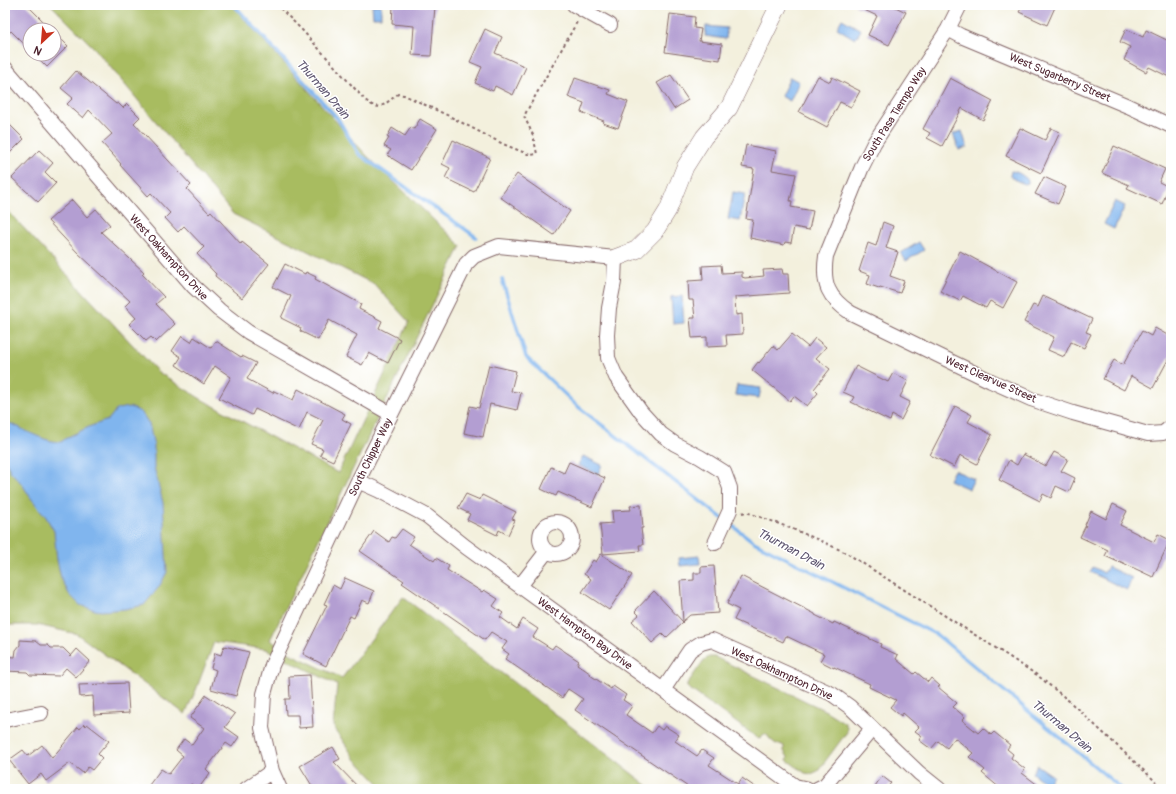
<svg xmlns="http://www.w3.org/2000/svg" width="1176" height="794" viewBox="0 0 1176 794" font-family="Pangolin,sans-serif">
<rect width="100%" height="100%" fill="#fff"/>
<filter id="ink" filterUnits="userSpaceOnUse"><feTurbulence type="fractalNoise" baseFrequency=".025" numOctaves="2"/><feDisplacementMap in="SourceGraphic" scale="8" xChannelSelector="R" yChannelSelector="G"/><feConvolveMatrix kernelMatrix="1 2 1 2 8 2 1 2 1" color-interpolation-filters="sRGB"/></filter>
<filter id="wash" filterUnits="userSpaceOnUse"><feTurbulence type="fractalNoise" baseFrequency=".012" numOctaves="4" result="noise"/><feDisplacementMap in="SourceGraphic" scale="16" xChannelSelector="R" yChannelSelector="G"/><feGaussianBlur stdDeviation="0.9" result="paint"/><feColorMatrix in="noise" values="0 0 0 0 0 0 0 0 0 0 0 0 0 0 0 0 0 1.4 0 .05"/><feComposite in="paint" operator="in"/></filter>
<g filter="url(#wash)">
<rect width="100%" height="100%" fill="#f3f0dd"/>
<path fill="#a8bc61" stroke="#796e46" d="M 51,5 L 232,5 L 367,156 L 461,246 L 270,640 L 291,654 L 342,678 L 403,597 L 652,789 L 384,789 L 355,759 L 333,726 L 337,685 L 266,649 L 214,642 L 196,690 L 185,714 L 77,634 L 37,625 L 5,625 L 5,208 L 158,372 L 201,399 L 338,473 L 409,322 L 374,284 L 233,214 L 96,50 Z
M 709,657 L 715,657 L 826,711 L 845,723 L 847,727 L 847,732 L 818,771 L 811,774 L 805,773 L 787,760 L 788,757 L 784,751 L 784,746 L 780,744 L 777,745 L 770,739 L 767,735 L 764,734 L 759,739 L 687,687 L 687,684 L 704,660 Z"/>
<path fill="#80b5ee" stroke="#656a8c" d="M 372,5 L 381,5 L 381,17 L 373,17 Z
M 842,19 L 861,30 L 855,39 L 837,28 Z
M 706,26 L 727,28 L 726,39 L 705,36 Z
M 790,77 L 799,82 L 790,101 L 781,96 Z
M 962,131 L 967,147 L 959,150 L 953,134 Z
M 1011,171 C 1017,171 1024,176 1028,180 L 1028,183 L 1025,184 C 1020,182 1014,180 1010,176 Z
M 733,192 L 745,194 L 740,221 L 728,219 Z
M 1115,201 L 1125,206 L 1114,229 L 1104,224 Z
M 919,242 L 924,250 L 906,261 L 901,253 Z
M 682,296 L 684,323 L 673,324 L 671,297 Z
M 737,385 L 761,388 L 759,398 L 735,395 Z
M 130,407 L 139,411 L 144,416 L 149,424 L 154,446 L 154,467 L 163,503 L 167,572 L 159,587 L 144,605 L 125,609 L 101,611 L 95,610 L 80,605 L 69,594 L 61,578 L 57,560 L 54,531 L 46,517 L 30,497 L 22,484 L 10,471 L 5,459 L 5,422 C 14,424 20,428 28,432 C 39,437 50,442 61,442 L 68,437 L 91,426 L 108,420 L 117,409 Z
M 583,456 L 602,465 L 598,474 L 578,465 Z
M 954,470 L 974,479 L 969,489 L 949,480 Z
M 699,556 L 700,564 L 680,566 L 679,558 Z
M 1093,567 L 1104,573 L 1108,567 L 1132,578 L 1127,590 L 1090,572 Z
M 1037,765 L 1053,776 L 1047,784 L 1032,773 Z"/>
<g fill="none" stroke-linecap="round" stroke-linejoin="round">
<path stroke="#80b5ee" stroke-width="3.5" d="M 234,5 L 338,119 L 359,154 L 476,237
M 502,279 L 526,357 L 576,405 L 722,518
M 729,523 L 754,542 L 937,635 L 1122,789"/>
</g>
<g id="blocks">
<path fill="#b39ed2" d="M 5,5 L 27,5 L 52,30 L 30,30 L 30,50 L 11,31 L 5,37 Z
M 393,5 L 435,6 L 431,56 L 412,55 L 414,26 L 392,24 Z
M 854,5 L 891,5 L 906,12 L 889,45 L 868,35 L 877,16 Z
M 1023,5 L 1056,5 L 1047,25 L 1019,12 Z
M 670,14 L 695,17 L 694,28 L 701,29 L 699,41 L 722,44 L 720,60 L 665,52 Z
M 485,29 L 502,37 L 495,53 L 526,67 L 513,95 L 495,86 L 493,91 L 475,83 L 482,67 L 470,62 Z
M 1126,29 L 1143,37 L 1146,30 L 1171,42 L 1171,78 L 1149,67 L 1146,72 L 1124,60 L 1130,47 L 1120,42 Z
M 54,32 L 68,46 L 47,67 L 34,54 L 54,54 Z
M 76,71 L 116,104 L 118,103 L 123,108 L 127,104 L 140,117 L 134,123 L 191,185 L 187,189 L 209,213 L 211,211 L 241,244 L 242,242 L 269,264 L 242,298 L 215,276 L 216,274 L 197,254 L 204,247 L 184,226 L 178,232 L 165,218 L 170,213 L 151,193 L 148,196 L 120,165 L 121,164 L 102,143 L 112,134 L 89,110 L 83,118 L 67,104 L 73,98 L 61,88 Z
M 671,75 L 688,100 L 674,109 L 657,83 Z
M 818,76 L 830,82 L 832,77 L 860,91 L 851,107 L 840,102 L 827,127 L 799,112 Z
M 575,78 L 610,90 L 608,94 L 628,102 L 618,128 L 603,123 L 604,121 L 581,112 L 584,103 L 568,97 Z
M 950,78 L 993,101 L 983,120 L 962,108 L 942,146 L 927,138 L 930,133 L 923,129 Z
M 420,119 L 437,129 L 411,170 L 387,155 L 391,150 L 384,146 L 389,138 L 387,137 L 392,128 L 405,136 L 411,127 L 414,129 Z
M 5,120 L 24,139 L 5,158 Z
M 1020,128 L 1045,140 L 1051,128 L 1060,132 L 1041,173 L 1006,156 Z
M 453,140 L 490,158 L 474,192 L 445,178 L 450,168 L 442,164 Z
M 746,145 L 776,151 L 772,170 L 796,174 L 790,201 L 792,201 L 791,207 L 813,211 L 809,230 L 794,227 L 791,243 L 785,242 L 784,245 L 750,238 L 753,220 L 746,219 L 754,169 L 742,167 Z
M 1114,146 L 1165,169 L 1159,182 L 1169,187 L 1162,204 L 1127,188 L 1129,185 L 1102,173 Z
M 39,150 L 53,163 L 45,172 L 56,183 L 38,202 L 12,178 Z
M 517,174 L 570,211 L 554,235 L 500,197 Z
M 1044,177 L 1066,187 L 1058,204 L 1035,194 Z
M 72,200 L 87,217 L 96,209 L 110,225 L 101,232 L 144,272 L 142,274 L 164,297 L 156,304 L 175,324 L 156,342 L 151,337 L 146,341 L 129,324 L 136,318 L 125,306 L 130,301 L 78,253 L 48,221 Z
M 883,222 L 893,226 L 886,248 L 898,252 L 890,276 L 904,281 L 900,293 L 880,287 L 879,288 L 867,284 L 870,275 L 859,271 L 868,243 L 876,246 Z
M 960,251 L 1017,282 L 1003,308 L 990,301 L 986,308 L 963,296 L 960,301 L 940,291 Z
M 285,264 L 305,274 L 306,272 L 316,277 L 315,279 L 361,304 L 359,309 L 382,321 L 379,328 L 400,339 L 388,363 L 369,353 L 362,365 L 346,357 L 357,335 L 329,320 L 318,340 L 300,331 L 301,328 L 281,318 L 291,296 L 273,287 Z
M 721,265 L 722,273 L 742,272 L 742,277 L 745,278 L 764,276 L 763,270 L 782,269 L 783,274 L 788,274 L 789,293 L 735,297 L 736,315 L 742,314 L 743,334 L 726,335 L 727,346 L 707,347 L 707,337 L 692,338 L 690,318 L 695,318 L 693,300 L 689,300 L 688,281 L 703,280 L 702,266 Z
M 1043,296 L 1092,319 L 1086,332 L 1091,334 L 1084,348 L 1071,342 L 1064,357 L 1048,350 L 1054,337 L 1024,322 L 1033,305 L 1038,307 Z
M 1155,328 L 1171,337 L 1171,354 L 1153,388 L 1131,376 L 1124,390 L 1103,379 L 1114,360 L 1123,365 L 1142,331 L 1151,336 Z
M 792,334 L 808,347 L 815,338 L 826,347 L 816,358 L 830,369 L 814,389 L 818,393 L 807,406 L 794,396 L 790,401 L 752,370 L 758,362 L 759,363 L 773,346 L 778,350 Z
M 182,336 L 191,342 L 194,337 L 211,348 L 216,341 L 241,357 L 242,356 L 256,363 L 247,379 L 273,393 L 274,391 L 293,400 L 298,389 L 345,414 L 342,419 L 351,424 L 333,461 L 320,455 L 323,449 L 311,444 L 323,420 L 307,412 L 299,430 L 255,409 L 252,415 L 219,398 L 231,377 L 215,366 L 204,384 L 176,365 L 181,357 L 172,351 Z
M 489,365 L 516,371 L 511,391 L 521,393 L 517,410 L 490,404 L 483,437 L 464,433 L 470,406 L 479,408 Z
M 856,366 L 888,382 L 893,373 L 908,381 L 900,397 L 910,402 L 901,420 L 892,415 L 890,421 L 851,402 L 854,397 L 843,392 Z
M 955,406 L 972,415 L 968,422 L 992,435 L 977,464 L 960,455 L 954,467 L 930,455 Z
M 1054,452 L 1068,459 L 1061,471 L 1075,478 L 1069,492 L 1056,486 L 1051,498 L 1043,494 L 1040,501 L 999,480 L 1009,460 L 1017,465 L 1023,454 L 1046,466 Z
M 569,462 L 605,478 L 592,507 L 558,492 L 556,496 L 541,489 L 551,467 L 564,473 Z
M 466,494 L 480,500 L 482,495 L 516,512 L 512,519 L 515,520 L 508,535 L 499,530 L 497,535 L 467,520 L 470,514 L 458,508 Z
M 1113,504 L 1127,511 L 1120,525 L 1154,542 L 1158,534 L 1170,540 L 1153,577 L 1119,561 L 1118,562 L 1105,556 L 1108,550 L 1080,537 L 1086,525 L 1085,525 L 1091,511 L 1106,519 Z
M 641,505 L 643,528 L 641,528 L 643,545 L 639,545 L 640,551 L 603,554 L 600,524 L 613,523 L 612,511 L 631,510 L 630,506 Z
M 402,529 L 414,537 L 409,544 L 434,561 L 436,558 L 449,566 L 447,570 L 482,592 L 484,590 L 498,599 L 493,606 L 503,613 L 500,617 L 517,629 L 523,619 L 538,629 L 533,637 L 552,649 L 555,645 L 579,661 L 577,664 L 591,674 L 590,675 L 611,689 L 613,686 L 626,695 L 623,700 L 632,706 L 626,715 L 652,733 L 657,726 L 662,730 L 665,726 L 679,735 L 675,741 L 697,756 L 702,750 L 714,758 L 709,765 L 726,776 L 738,784 L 742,778 L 758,789 L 691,789 L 575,710 L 583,699 L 568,689 L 562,698 L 505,659 L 509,654 L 502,649 L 507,642 L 491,632 L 485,640 L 402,583 L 404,581 L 360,551 L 374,531 L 389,542 L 392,537 L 395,538 Z
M 601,554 L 632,575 L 609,610 L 582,592 L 591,579 L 584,574 L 593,560 L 596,562 Z
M 714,566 L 718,613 L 690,615 L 683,621 L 680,581 L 694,580 L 694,573 L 701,573 L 701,567 Z
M 741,576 L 815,614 L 815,615 L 833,624 L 834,622 L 881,644 L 880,647 L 898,655 L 896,659 L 914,674 L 916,672 L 928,682 L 931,678 L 940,686 L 938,687 L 957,703 L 953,707 L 965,717 L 962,720 L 978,733 L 983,728 L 991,735 L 994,732 L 1010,745 L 1007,749 L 1013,754 L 1011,758 L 1025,769 L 1022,773 L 1043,789 L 1001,789 L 982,773 L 985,770 L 969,757 L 973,753 L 955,738 L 947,748 L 938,741 L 931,749 L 919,740 L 922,736 L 915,731 L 919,727 L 903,713 L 901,716 L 890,707 L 896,700 L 869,687 L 870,684 L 834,667 L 834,668 L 820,661 L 824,654 L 786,636 L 783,642 L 734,620 L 739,610 L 727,604 Z
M 345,578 L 374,591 L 369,603 L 362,600 L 354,618 L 350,616 L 326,666 L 303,654 L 327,605 L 324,604 L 333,585 L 340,589 Z
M 654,591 L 683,622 L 666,638 L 662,634 L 652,643 L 632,621 L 639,615 L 635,611 Z
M 20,640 L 36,641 L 41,645 L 48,645 L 51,648 L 63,648 L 71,656 L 77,649 L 90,661 L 76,677 L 66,668 L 59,676 L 30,675 L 27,672 L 5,671 L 5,656 L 15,657 L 16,650 L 20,645 Z
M 224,646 L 249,652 L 236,696 L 211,689 L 216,670 L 211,668 L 215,653 L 221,655 Z
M 310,675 L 313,727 L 299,728 L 298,715 L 286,715 L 285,699 L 290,699 L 289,676 Z
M 127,683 L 129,713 L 94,715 L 93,696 L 80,697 L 79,685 Z
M 206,695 L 235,714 L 225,727 L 239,737 L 232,747 L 226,743 L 206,769 L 210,773 L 198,789 L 191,784 L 188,789 L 146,789 L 161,769 L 169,774 L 183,756 L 176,750 L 184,739 L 192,745 L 204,728 L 190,718 Z
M 84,724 L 86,726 L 87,724 L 109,741 L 98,754 L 102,758 L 92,770 L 88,767 L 83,773 L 70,763 L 46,781 L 41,774 L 28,784 L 9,760 L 23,750 L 28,756 L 42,745 L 52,758 L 78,727 L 80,729 Z
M 333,747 L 340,759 L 334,762 L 360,789 L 314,789 L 300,766 Z
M 882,776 L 891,783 L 886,789 L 873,789 Z"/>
</g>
</g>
<g filter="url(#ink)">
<use href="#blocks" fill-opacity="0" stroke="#856869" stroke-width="1"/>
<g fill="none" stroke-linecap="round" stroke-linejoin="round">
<g stroke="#856869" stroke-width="16">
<path id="minor" d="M 574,5 L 610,25
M 960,5 L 948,29 L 874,143 L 862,167 L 826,256 C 822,284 828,298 851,313 L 991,381 L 1031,399 L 1073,413 L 1148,434 L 1163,433 L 1171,427
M 948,29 L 961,36 L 1128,106 L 1171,126
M 5,68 L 193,286 L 219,310 L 248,332 L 391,414
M 358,481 L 378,490 L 427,516 L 466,547 L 795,786 L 808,789
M540 538a16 16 0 1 1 32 0a16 16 0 1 1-32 0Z
M 520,586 L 547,551
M 663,690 L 690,650 L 701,643 L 712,640 L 832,694 L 850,707 L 919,773 L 939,789
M 5,720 L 41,713
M 272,771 L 280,789
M 246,789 L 272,771 L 262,728 L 264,694 L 272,665 L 358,481 L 466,264 L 474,256 L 499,246 L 615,258 L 614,282 L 609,308 L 607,335 L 608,358 L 616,377 L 641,412 L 661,434 L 675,444 L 700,457 L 724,472 L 730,488 L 730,510 L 715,543
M 817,789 L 825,785 L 872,729"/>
</g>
<g stroke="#856869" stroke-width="18">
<path id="tertiary" d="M 615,258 L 636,250 L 655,231 L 668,210 L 685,167 L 704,137 L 729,108 L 779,5"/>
</g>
<path stroke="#856869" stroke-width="2" stroke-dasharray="3 3" stroke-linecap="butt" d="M 275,5 L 280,8 L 303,31 L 365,100 L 372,105 L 379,107 L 385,104 L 398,94 L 404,95 L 449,116 L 503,144 L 530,155 L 537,154 L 533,135 L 524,116 L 577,22
M 742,513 L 746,512 C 781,524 815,537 848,554 L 1005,654 L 1037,675 L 1069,701 L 1154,780 L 1160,789"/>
<use href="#minor" stroke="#fff" stroke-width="14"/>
<use href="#tertiary" stroke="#fff" stroke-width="17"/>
</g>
</g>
<g text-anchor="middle" stroke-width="3" stroke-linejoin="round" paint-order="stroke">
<g font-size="11" fill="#4a1f2b" stroke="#fff">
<text transform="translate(1060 77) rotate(23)" y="4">West Sugarberry Street</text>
<text transform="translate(894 114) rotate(-58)" y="4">South Pasa Tiempo Way</text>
<text transform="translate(169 257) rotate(48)" y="4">West Oakhampton Drive</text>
<text transform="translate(991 379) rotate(24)" y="4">West Clearvue Street</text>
<text transform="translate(370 457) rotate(-64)" y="4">South Chipper Way</text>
<text transform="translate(585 633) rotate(36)" y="4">West Hampton Bay Drive</text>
<text transform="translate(782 673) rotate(25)" y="4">West Oakhampton Drive</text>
</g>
<g font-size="12" font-style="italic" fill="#5d546f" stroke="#fff">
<text transform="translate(323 89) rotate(49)" y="4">Thurman Drain</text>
<text transform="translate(791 549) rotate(28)" y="4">Thurman Drain</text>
<text transform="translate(1062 726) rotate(40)" y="4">Thurman Drain</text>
</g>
</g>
<rect width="1176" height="794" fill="none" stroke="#fff" stroke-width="20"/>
<g transform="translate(42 42) rotate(206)"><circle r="19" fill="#ffffff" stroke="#b7a5aa"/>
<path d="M0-3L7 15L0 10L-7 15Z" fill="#c8321e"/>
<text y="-6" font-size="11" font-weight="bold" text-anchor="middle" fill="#4a1f2b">N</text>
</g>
</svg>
